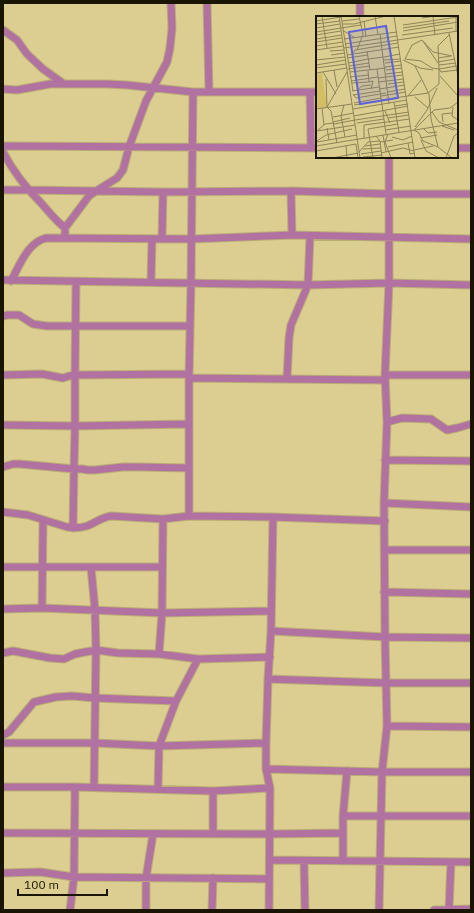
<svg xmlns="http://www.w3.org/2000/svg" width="474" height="913" viewBox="0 0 474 913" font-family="'IBM Plex Sans',sans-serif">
<rect width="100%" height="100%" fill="#dcce90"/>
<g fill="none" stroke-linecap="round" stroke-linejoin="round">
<g stroke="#b9ad76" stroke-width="9">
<path id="minor" d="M 207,3 L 209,92
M 360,3 L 360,17
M 3,30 L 17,40 L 27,54 L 43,69 L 64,84
M 3,89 L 17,90 L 50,84 L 107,84 L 127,85 L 193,92 L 317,92
M 310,92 L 311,147
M 457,92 L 471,92
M 3,146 L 317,148
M 457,148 L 471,148
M 3,152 C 14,173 25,187 42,204 C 49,212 56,221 65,228
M 3,190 L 28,190 L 163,192 L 291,191 L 390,194 L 471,194
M 291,191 L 292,235
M 65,238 L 65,228 L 89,196 L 96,191 L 117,178 L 123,170 L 129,147 L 146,101 L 167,62 L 170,48 L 172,28 L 171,3
M 162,239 L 163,192
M 3,280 L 308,285 L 389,283 L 471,285
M 11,281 C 20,265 27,243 46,238 L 191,239 L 292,235 L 471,239
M 151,282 L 152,239
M 3,316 L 8,315 L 19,315 L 33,324 L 47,326 L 190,326
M 3,375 L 42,374 L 63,378 L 69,376 L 75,375 L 189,374
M 385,375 L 471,375
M 189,378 L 385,380
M 287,379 L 289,338 L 291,325 L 308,285 L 310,236
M 387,422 L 402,418 L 431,419 L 447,430 L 457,428 L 471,424
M 3,425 L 75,426 L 189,424
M 385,460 L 471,461
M 3,467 L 13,464 L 20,464 L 74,469 L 82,469 L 88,470 L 95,470 L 123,467 L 139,467 L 189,468
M 384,503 L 471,507
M 3,512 L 28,515 L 67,527 C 73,528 80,528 87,526 C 95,523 102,517 111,516 L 163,519 L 189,516 L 273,517 L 385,521
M 189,516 L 189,378 L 191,283 L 193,92
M 73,528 L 74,469 L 75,426 L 75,375 L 76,282
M 385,550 L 471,550
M 3,567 L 162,567
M 91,567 L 95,610 L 96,650 L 94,787
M 384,592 L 471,594
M 42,608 L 43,520
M 3,609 L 42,608 L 162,613 L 271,611
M 271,631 L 385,637 L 471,638
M 3,653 L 13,651 L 50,658 L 64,659 L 75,654 L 96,650 L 118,653 L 159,654
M 198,659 L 270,657
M 268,679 L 386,683 L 471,683
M 387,726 L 471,727
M 3,735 L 9,732 L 34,702 L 56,697 L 72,696 L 95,698 L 176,701
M 3,743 L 94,743 L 159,746 L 266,743
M 266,769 L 382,772 L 471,772
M 3,787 L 75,787 L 213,791 L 270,788
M 158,789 L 159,746 L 176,701 L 198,659 L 159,654 L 162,613 L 163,519
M 213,791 L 213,834
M 343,816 L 471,816
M 3,833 L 270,834 L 343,833
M 270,860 L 471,862
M 304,861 L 305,910
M 343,861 L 343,816 L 347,771
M 3,873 L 40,872 L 74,877 L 269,879
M 449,909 L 451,862
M 70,910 L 74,877 L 75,787
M 146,910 L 146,878 L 153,834
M 212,910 L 213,878
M 269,910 L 270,788 L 266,769 L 266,743 L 268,679 L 271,631 L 273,517
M 379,910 L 382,772 L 387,726 L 385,637 L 384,503 L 387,422 L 385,375 L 389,283 L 389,157
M 434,910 L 471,909"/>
</g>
<use href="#minor" stroke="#b272a1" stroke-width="7"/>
</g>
<g transform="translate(316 16)">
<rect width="142" height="142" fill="#dcce90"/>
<path d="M 6,57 L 11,91 L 0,93 L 0,58 Z" fill="#d2be63"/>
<path fill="none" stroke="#8e8456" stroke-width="1" d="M 6,0 L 11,32M 23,0 L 44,142M 25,0 L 37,75M 59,0 L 62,19M 78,0 L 99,142M 117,0 L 119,19M 140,1 L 140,16M 106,2 L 119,0M 0,5 L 31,0M 26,5 L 43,3M 48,5 L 50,21M 0,8 L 24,5M 26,8 L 38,8 L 70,0M 87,9 L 142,1M 0,12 L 24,8M 25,12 L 45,9M 87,12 L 133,5M 28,15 L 39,22M 87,15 L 142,6M 0,16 L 25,12M 133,17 L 142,60M 64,18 L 73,88M 134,18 L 122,30 L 123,53 L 125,56 L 141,54M 86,19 L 137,12M 0,23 L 26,19M 1,23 L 0,19 L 25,15M 28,23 L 81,16M 107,25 L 122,47M 0,26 L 26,22M 29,28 L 81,20M 0,30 L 27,26M 28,32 L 142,15M 0,34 L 27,30M 41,34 L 47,18 L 43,0M 14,35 L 28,34M 51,35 L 54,54M 37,37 L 39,34 L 82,27M 15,39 L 29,37M 31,39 L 83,31M 68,41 L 84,38M 31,42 L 52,39M 122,42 L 135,40M 52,43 L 68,41M 89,43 L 96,29 L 106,24 L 117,36 L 136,40M 89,43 L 105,45 L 116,52 L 123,53M 0,44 L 29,41M 68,44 L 84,43M 87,44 L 104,52 L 117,54M 122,46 L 139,43M 32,47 L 52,43M 69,47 L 85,45M 0,49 L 30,44M 123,49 L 140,47M 33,50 L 53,47M 99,50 L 113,78 L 115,103 L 122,131M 69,51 L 86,49M 0,52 L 30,48M 32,53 L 54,50M 61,53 L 70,118M 123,53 L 141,50M 18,54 L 21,71M 70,54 L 86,52M 52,55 L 53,66 L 57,65 L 55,73M 7,56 L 20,78M 34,56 L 70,52M 0,57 L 31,52M 70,58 L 87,56M 124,60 L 142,80M 34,61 L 53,59M 62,62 L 87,59M 10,63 L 11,91 L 15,95 L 21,127M 35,65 L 62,61M 62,66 L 88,63M 36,67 L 53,66M 72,68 L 88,66M 63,73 L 89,69M 41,74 L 46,70 L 55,69M 36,75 L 63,71M 72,76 L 89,73M 37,78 L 40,82 L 70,77M 37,79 L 64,75M 65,80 L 90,76M 92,80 L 105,64M 99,81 L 112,92M 65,84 L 112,77 L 123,68 L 123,53M 78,86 L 83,116M 38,87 L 65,82M 28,89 L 25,100 L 29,121M 38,89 L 65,85M 79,90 L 92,88M 11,91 L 31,56M 137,91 L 136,100 L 142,104M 6,92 L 8,109M 0,93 L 36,88M 37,93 L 91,84M 69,95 L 74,107M 116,96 L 123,106 L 142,114M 38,100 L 92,90M 17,101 L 38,97M 72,102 L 93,99M 39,104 L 93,96M 17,106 L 34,102M 127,106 L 126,98 L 136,97M 41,107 L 68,103M 18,108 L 39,104M 48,109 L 94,103M 48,109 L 48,122M 126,110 L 138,114M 99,111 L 111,94 L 121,72M 11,112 L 13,124M 108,113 L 112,117 L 121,116M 2,114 L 9,108 L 18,107M 69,114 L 95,110M 1,115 L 39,109M 72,118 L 69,126 L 75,142M 67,119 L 70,136M 60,120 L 64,125 L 66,142M 76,121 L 87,124 L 96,120M 104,122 L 121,119M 105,124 L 110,135 L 123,142M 1,125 L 10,119 L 36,113M 1,126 L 41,119M 64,126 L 77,124M 92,127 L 94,138 L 99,137M 0,130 L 142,107M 30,130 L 31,142M 49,130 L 64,128M 72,131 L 97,126M 47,133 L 65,132M 98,134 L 117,130M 0,135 L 40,128 L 42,142M 43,136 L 52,126 L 64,125M 65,137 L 87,132 L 98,135M 45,138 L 65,135M 47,141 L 66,139M 16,142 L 42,137M 57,142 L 52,113 L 82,108M 130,142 L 138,120 L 142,117M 136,142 L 122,131 L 107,125 L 103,117 L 98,114 L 118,94 L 134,92 L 142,86"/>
<path fill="#5e63db" fill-opacity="0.15" stroke="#5e63db" stroke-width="2" d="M 70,10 L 82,82 L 44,88 L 33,16 Z"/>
<rect width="142" height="142" fill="none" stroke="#1a1500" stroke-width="2"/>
</g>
<rect width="474" height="913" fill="none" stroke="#1a1500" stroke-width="8"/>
<path d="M18 889v6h89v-6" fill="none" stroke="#1a1500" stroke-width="2"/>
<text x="24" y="889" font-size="12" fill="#1a1500" stroke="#dcce90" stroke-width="3" paint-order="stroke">100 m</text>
</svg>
